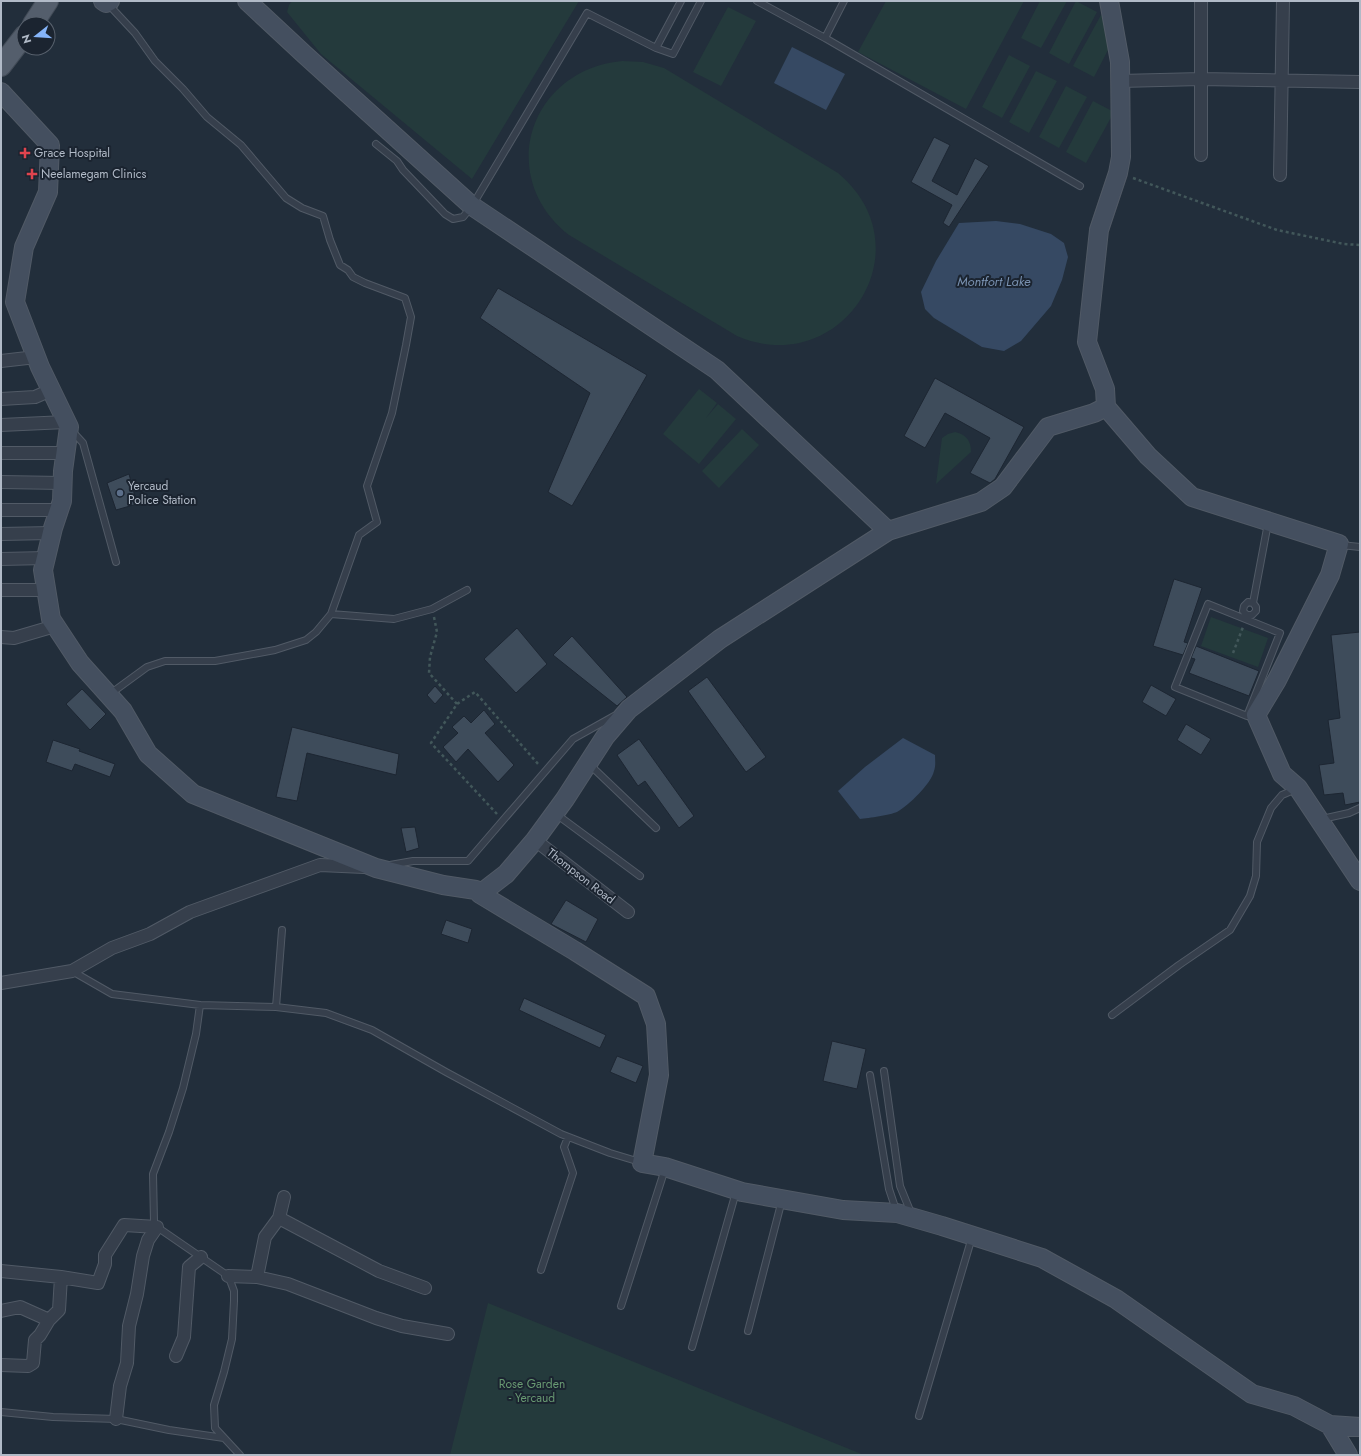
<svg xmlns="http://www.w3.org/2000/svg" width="1361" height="1456" viewBox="0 0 1361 1456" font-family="Jost,sans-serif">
<rect width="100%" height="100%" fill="#222e3b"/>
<path fill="#243a3c" d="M 292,1 L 579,1 L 472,179 L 321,54 L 287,12 L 289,5 Z
M 886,1 L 1024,1 L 966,109 L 858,52 Z
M 1040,1 L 1067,1 L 1041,48 L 1021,38 Z
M 1076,1 L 1097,12 L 1069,64 L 1049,53 Z
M 728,7 L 756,21 L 721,86 L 693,72 Z
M 1101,15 L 1121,25 L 1094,77 L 1073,66 Z
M 1009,55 L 1030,66 L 1002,118 L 982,107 Z
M 622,61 L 643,62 L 664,68 L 838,173 C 928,248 842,381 737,336 L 569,235 C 495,177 529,70 622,61 Z
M 1036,71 L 1057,81 L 1029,133 L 1009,122 Z
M 1066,86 L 1087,97 L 1059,148 L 1039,137 Z
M 1093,101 L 1114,112 L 1086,163 L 1066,152 Z
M 699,389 L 717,403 L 706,418 L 718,404 L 736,419 L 699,464 L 663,434 Z
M 742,429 L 759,445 L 719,488 L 702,471 Z
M 955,432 C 967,435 971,441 971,452 L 936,484 L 942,438 L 948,434 Z
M 1211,617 L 1268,638 L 1258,667 L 1201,646 Z
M 488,1303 L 864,1455 L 450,1455 Z"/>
<path fill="#364963" d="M 792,47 L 845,74 L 826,110 L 774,83 Z
M 996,221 L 1020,224 L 1051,234 L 1064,243 L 1068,257 L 1062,280 L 1051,306 L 1021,341 L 1004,351 L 982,347 L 934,318 L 925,309 L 921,292 L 936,261 L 959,223 Z
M 903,738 L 935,755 C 935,760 936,765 934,771 C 931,784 909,805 897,812 C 890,815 869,818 860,819 L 838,791 L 865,767 Z"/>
<path fill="#3e4c5b" stroke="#1d2632" d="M 934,137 L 950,145 L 932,181 L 957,195 L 975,158 L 989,166 L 949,227 L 943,223 L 952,205 L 911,182 Z
M 498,288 L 647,375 L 572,506 L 548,492 L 590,393 L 480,318 Z
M 935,378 L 1024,427 L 995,479 L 990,483 L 970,473 L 990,438 L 945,413 L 925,448 L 904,436 Z
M 129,474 L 137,504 L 116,510 L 107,483 Z
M 1174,579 L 1202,588 L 1184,642 L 1188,643 L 1183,655 L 1153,646 Z
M 517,628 L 547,664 L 516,693 L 484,659 Z
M 1360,632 L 1360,802 L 1345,805 L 1343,793 L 1324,795 L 1319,765 L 1334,763 L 1328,720 L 1340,718 L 1331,635 Z
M 572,636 L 627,697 L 617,706 L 553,655 Z
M 1196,646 L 1259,671 L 1249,696 L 1189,673 L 1195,659 L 1191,658 Z
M 707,677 L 766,757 L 746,772 L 688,691 Z
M 1151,685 L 1176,699 L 1166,716 L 1142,702 Z
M 435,686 L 443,695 L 435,704 L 427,695 Z
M 82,689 L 106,714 L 90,730 L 66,704 Z
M 484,710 L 495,724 L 485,733 L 514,765 L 498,782 L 468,749 L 456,762 L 443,747 L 458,733 L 452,727 L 464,716 L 471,723 Z
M 1186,724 L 1211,739 L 1201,755 L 1177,740 Z
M 292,727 L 399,754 L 396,775 L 307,753 L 297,801 L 276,797 Z
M 639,739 L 694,816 L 679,828 L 645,781 L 638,786 L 617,755 Z
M 53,740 L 80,749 L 79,751 L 115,764 L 110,777 L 75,764 L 72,771 L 46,762 Z
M 415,827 L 419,848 L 406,852 L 401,828 Z
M 566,900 L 598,919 L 586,942 L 551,924 Z
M 446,920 L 472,929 L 468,943 L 441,934 Z
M 524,998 L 606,1035 L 600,1048 L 519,1010 Z
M 832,1041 L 866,1049 L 857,1089 L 823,1081 Z
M 617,1056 L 643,1066 L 636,1083 L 610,1072 Z"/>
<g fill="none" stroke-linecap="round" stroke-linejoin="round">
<g stroke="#515a66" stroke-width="8">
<path id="lane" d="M 757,1 L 825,38 L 844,1
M 108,4 L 135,33 L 155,61 L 183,89 L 207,117 L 241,145 L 286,198 L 302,208 L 323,216 L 330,240 L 340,265 L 348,270 L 353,277 L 365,283 L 405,298 L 411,317 L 406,345 L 392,413 L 367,486 L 377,522 L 359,535 L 331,614 L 316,632 L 306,640 L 275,650 L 215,661 L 165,661 L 147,667 L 110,694
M 825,38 L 1080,186
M 656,48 L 673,54 L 701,1
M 376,144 L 397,161 L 403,170 L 445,214 L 453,219 L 463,217 L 472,206 L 587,13 L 656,48 L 681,1
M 73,432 L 83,443 L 116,562
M 1341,545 L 1360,547
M 1253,603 L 1248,602 L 1244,606 L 1243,611 L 1247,615 L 1252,615 L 1256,611 L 1256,607 L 1253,603 L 1268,523
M 1208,604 L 1280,633 L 1247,716 L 1175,687 Z
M 331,614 L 394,619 L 432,609 L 467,590
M 589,764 L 656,828
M 556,814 L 640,876
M 1322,819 L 1349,813 L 1360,808
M 390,865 L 413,861 L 468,861 L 573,739 L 614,716
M 72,971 L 112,994 L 200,1005 L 276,1007 L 326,1013 L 372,1030 L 446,1072 L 561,1134 L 610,1153 L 640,1162
M 200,1005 L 196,1034 L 183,1088 L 169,1132 L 153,1174 L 154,1222 L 157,1227 L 221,1271 L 228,1276 L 231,1283 L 234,1291 L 234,1301 L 232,1339 L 224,1372 L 214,1405 L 215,1428 L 240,1455
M 276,1007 L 282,930
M 1112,1015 L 1179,965 L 1230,930 L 1250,896 L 1256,876 L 1257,842 L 1271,808 L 1282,795 L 1296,789
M 884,1071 L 900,1186 L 911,1213
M 870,1075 L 889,1189 L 896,1210
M 541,1270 L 573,1173 L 564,1147 L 568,1137
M 621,1306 L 665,1169
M 748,1331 L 782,1200
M 692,1347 L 736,1192
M 1,1412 L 53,1417 L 116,1419 L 169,1430 L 224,1438
M 919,1416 L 972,1237"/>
</g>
<g stroke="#515a66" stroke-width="14">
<path id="street" d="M 1120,81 L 1201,79 L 1360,82
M 1201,155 L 1201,1
M 1280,175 L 1283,1
M 1,361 L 36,357
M 1,399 L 35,397 L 51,390
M 1,425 L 66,422
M 1,453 L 66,453
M 1,482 L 62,483
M 1,510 L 59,510
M 1,534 L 51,533
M 1,559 L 46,558
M 1,590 L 46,590
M 1,637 L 14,638 L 55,626
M 535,840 L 628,912
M 1,983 L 72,971 L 112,948 L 150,934 L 190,912 L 320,865 L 364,867
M 279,1218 L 379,1271 L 425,1288
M 1,1271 L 61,1277
M 228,1276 L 257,1277 L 288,1284 L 376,1318 L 402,1326 L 448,1334
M 257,1277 L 265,1237 L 279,1218 L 284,1197
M 1,1311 L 20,1307 L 49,1320
M 176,1356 L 184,1337 L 189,1267 L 201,1257
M 1,1365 L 28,1366 L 33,1363 L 35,1340 L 40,1335 L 49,1320 L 59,1310 L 61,1277 L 98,1283 L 105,1264 L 105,1255 L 124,1225 L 157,1227 L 148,1240 L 143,1256 L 137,1294 L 129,1326 L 127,1363 L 120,1386 L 116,1419"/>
</g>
<g stroke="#515a66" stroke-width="20">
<path id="secondary" d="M 103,1 L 106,3 L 110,1
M 247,1 L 305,55 L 472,206 L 717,370 L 888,531
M 1109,1 L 1120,62 L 1121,157 L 1118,173 L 1099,230 L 1087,342 L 1105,389 L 1106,407 L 1148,456 L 1192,497 L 1339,544 L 1330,575 L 1277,680 L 1256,715 L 1282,774 L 1298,788 L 1360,881
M 1,92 L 50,145 L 48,192 L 24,247 L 15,302 L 40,367 L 69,427 L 63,471 L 62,501 L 53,528 L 43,570 L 51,619 L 80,663 L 123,711 L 148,754 L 193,794 L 376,868 L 443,885 L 476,890 L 480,894 L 575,951 L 646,996 L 656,1024 L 659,1075 L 642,1163 L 665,1167 L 742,1192 L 843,1210 L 897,1213 L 942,1226 L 1042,1258 L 1116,1299 L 1252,1394 L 1294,1406 L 1330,1425 L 1360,1427
M 480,894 L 506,874 L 535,840 L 565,799 L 605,737 L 629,709 L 720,639 L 888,531 L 981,502 L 1003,487 L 1048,427 L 1094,413 L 1106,407
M 1330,1425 L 1348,1455"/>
</g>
<g stroke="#424b57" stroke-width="22">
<path id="primary" d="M 33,24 L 48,1
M 1,66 L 24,36"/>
</g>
<path stroke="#42575a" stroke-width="2.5" stroke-dasharray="3 3" stroke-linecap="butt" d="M 1133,178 L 1277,230 L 1344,244 L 1360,245
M 434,617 L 437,632 L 430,657 L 429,673 L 457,704
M 1233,653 L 1243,627
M 497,814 L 431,743 L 457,704 L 475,692 L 539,765"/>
<use href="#lane" stroke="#363f4c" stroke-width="6"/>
<use href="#street" stroke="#363f4c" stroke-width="12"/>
<use href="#secondary" stroke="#444f5f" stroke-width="18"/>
<use href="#primary" stroke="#545e6c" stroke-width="20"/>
</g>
<g fill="#e0444e" stroke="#1b2430" stroke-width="1.5">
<path d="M23 147h4v4h4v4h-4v4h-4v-4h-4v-4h4z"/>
<path d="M30 168h4v4h4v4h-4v4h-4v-4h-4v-4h4z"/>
</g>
<circle fill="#5c6f8a" stroke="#1b2430" stroke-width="1.5" cx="120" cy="493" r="4"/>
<g text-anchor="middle" stroke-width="4" stroke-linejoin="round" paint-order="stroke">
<g font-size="12" fill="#b1bac7" stroke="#1b2430" text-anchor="start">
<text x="34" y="157">Grace Hospital</text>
<text x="41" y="178">Neelamegam Clinics</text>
<text x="128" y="490">Yercaud<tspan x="128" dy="14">Police Station</tspan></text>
</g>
<g font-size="12" fill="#b1bac7" stroke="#1b2430">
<text transform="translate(581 876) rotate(38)" y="4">Thompson Road</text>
</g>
<g font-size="12" fill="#689972" stroke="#1b2430">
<text x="532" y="1388">Rose Garden<tspan x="532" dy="14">- Yercaud</tspan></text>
</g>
<g font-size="13" font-style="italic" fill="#7991b0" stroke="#1b2430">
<text x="994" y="286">Montfort Lake</text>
</g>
</g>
<rect width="1361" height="1456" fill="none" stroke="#b1bac7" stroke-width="4"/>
<g transform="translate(36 36) rotate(253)"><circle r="19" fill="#1b2430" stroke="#57606c"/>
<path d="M0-3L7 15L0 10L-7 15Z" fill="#85b4f8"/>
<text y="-6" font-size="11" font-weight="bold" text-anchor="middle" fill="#b1bac7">N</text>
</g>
</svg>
